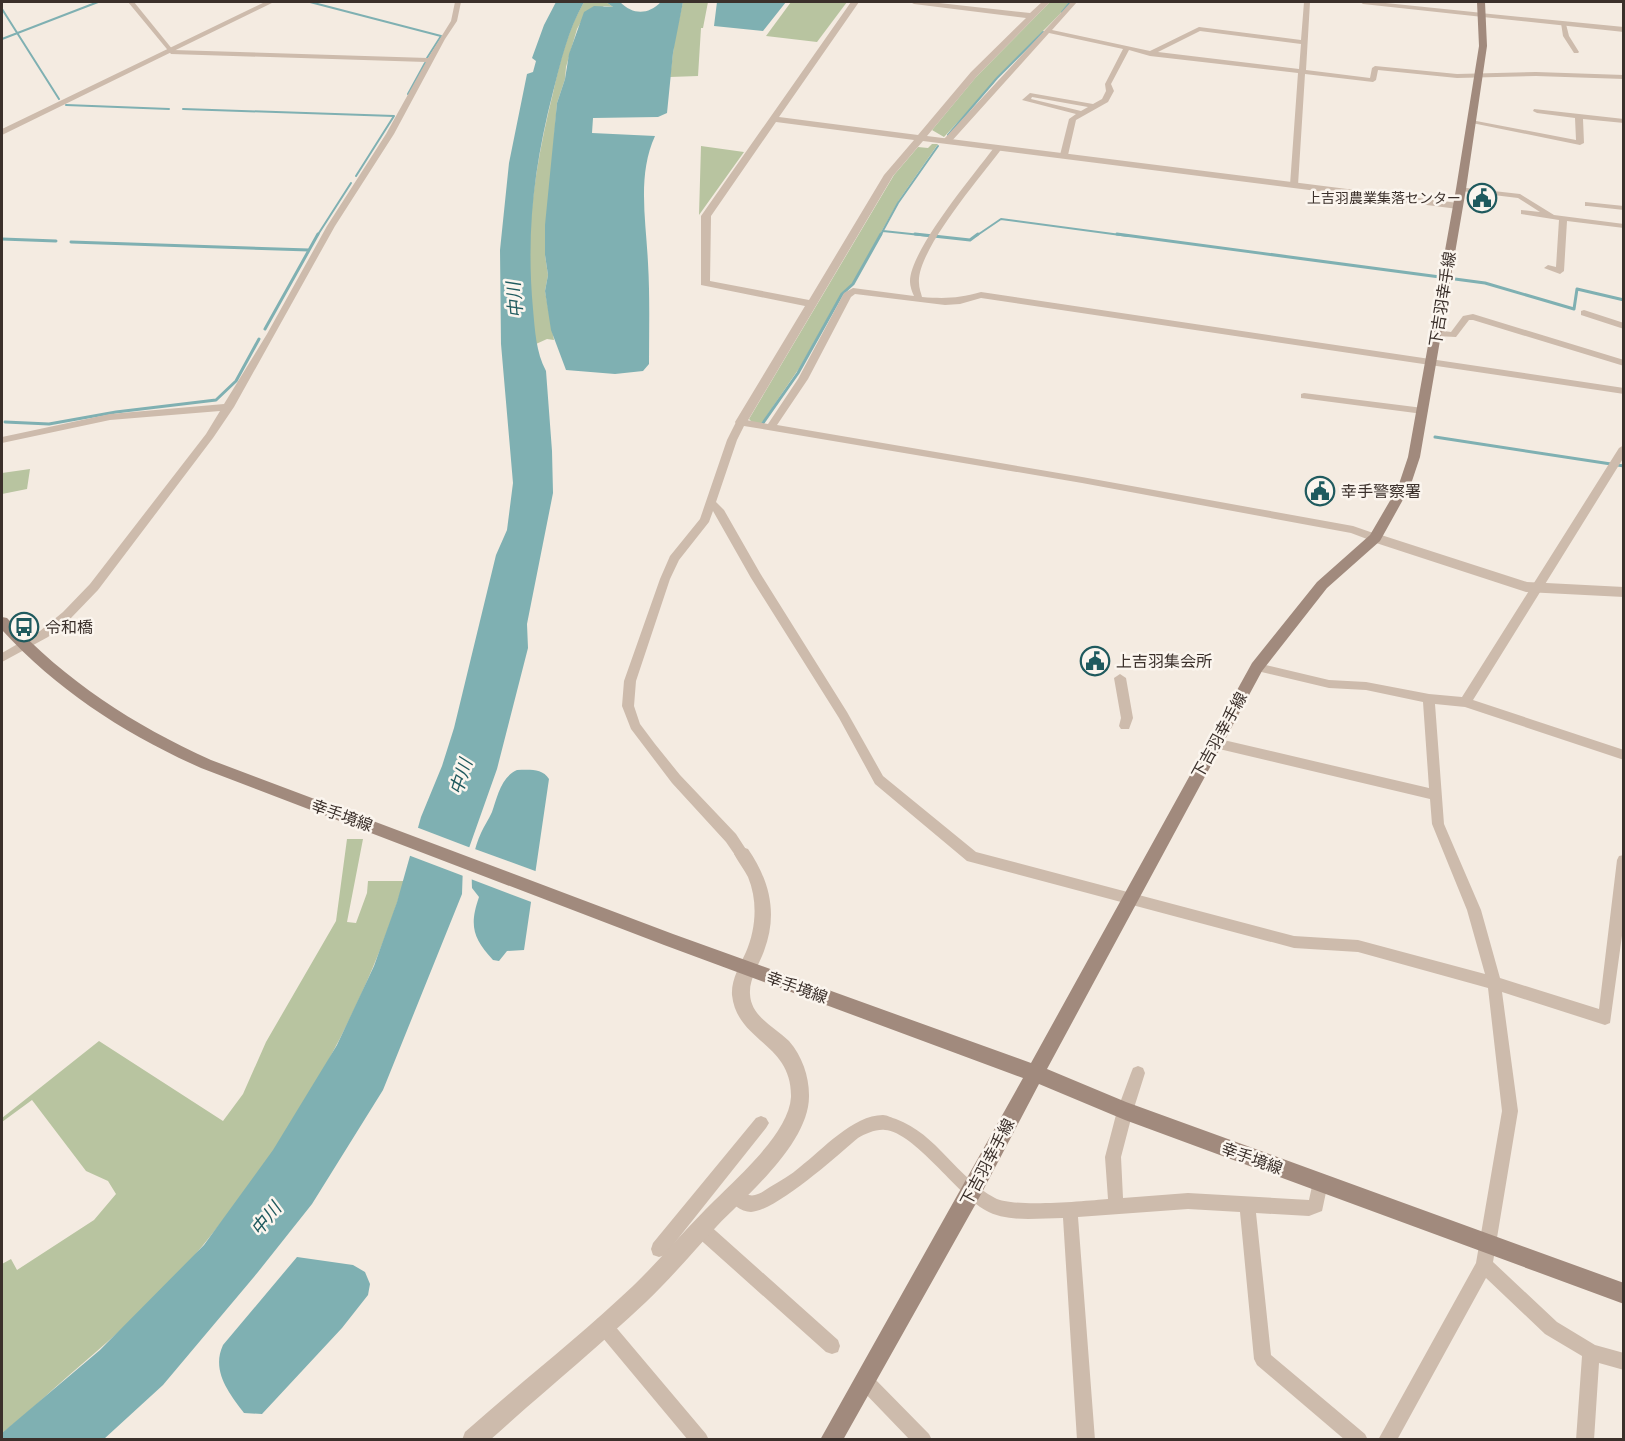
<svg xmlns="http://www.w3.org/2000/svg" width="1625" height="1441" viewBox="0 0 1625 1441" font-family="Arial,'Noto Sans JP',sans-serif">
<rect width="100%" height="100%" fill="#f4ebe1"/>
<path fill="#b8c4a0" d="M 584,2 L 606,2 L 613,7 L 604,6 L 582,20 L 577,29 L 566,67 L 565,79 L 557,103 L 545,255 L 548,275 L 545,291 L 554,340 L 547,339 L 536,344 C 520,261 533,173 553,93 C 560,61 568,29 584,2 Z
M 683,2 L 708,2 L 703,28 L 701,28 L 698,76 L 670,77 L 675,37 Z
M 791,2 L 847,2 L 817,42 L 766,36 Z
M 1050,2 L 1069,2 L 1060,14 L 996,78 L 994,83 L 944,137 L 932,130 L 976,77 Z
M 932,144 L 938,144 L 899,200 L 852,284 L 841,294 L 800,367 L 761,424 L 752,422 L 749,419 L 894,175 L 918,147 L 928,148 Z
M 701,146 L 744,152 L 699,215 Z
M 30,469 L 27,489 L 2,494 L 2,473 Z
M 347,839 L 363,839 L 347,922 L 356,923 L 367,893 L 368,881 L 404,881 C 364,1013 292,1137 204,1244 C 164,1293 115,1336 67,1377 C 46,1395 25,1416 2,1433 L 2,1264 L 11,1259 L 17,1270 L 94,1220 L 116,1194 L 108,1181 L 86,1171 L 32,1100 L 2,1122 L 2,1118 L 99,1041 L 223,1121 L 243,1094 L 266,1042 L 336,921 Z"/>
<path fill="#7fb0b2" d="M 556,2 L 584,2 C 568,30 561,61 553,92 C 534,166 526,232 533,309 C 535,331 536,352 546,371 L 552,451 L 553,493 L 527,624 L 528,648 L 497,769 L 463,865 L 462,894 L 383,1090 L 312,1204 L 258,1272 L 163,1385 L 104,1439 L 2,1440 L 2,1433 L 100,1350 L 204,1245 L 273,1150 L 337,1045 L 374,966 L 397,902 L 421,817 L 442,766 L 454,728 L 496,555 L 507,530 L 513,483 L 501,344 L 500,250 L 509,163 L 527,74 L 533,72 L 536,61 L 532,58 L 544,25 Z
M 606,2 L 620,2 C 633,15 648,15 661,2 L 683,2 L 673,53 L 667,113 L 658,117 L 593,118 L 592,133 L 655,136 C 637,175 646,221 648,263 C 650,297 649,331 649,364 L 643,371 L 615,374 L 566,370 L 551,330 L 545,291 L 548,275 L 545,255 L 545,225 L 557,103 L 565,79 L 569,54 L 584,12 L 594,6 L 613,7 Z
M 717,2 L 786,2 L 763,31 L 714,26 Z
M 517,770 C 529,770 542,768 549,779 L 524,950 L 507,951 L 499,961 L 493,960 C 473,938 469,926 479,897 L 472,888 C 471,868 473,850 481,833 C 484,826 489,819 492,812 C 497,798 501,777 517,770 Z
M 297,1257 L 353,1265 L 365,1272 L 370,1284 L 368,1295 L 342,1328 L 262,1414 L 244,1413 C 229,1393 211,1371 223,1345 Z"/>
<path fill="#f4ebe1" d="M 416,827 L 471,848 L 466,877 L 408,855 Z
M 472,848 L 538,872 L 534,903 L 468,878 Z"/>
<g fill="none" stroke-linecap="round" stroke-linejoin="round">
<path stroke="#7fb0b2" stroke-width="2" d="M 310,2 L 441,36 L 427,58
M 2,9 L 59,99
M 1062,12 L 1070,2
M 2,39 L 98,2
M 408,94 L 425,63
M 66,105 L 169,109
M 183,109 L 394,116 L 356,176
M 948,135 L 997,78 L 1043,32
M 883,231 L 930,236
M 317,236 L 351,183
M 880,236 L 898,203 L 938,146
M 976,236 L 1001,219 L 1128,236"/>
<path stroke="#7fb0b2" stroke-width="3" d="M 915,234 L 970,240 L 978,234
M 1117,234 L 1485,283 L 1574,309 L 1577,289 L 1624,300
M 2,239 L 56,241
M 71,242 L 309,250
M 265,329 L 318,234
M 5,422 L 49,424 L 116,412 L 216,400 L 236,381 L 259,339
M 763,423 L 798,373 L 842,294 L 853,284 L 881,234
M 1435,437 L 1624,466"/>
</g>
<path fill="#c8694b" d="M 1083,655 L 1105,656 L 1107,667 L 1085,666 Z"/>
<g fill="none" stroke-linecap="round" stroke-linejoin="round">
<path fill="#cdbbac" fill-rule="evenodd" d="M 128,2 L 134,2 L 173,50 L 428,58 L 451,21 L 455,2 L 461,2 L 457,21 L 445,39 L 394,134 L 335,226 L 234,407 L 213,438 L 98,590 L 71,618 L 48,637 L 2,662 L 2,653 L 40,631 L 63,612 L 90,584 L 206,434 L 220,411 L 110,420 L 2,443 L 2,437 L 110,414 L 224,404 L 267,334 L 327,226 L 386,134 L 426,62 L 171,54 Z
M 1071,2 L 1077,2 L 1052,30 L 1150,51 L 1199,27 L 1301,40 L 1304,2 L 1310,2 L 1306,70 L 1370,78 L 1372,68 L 1375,66 L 1457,74 L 1536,72 L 1624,75 L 1624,79 L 1536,76 L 1457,78 L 1378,70 L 1376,80 L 1373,82 L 1305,74 L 1298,185 L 1294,187 L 1290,185 L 1298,73 L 1150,56 L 1129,50 L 1111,84 L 1114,91 L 1108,102 L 1076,120 L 1068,155 L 1064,157 L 1060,155 L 1069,119 L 1076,114 L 1022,100 L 1030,93 L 1093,104 L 1102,99 L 1106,91 L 1105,84 L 1123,49 L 1049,33 L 950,143 L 944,143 L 944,139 ZM 1200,31 L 1301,44 L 1299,69 L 1158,52 ZM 1032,97 L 1088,107 L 1081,111 L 1031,99 Z
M 1360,2 L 1376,2 L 1483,13 L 1486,15 L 1483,17 L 1363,4 Z
M 1561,23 L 1566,24 L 1569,36 L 1579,52 L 1578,53 L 1574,53 L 1563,36 Z
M 1534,109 L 1624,119 L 1624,123 L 1583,119 L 1584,143 L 1580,145 L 1467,122 L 1471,120 L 1576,140 L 1575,118 L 1537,113 L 1533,111 Z
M 996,145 L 1003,147 C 983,174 916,251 919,283 C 919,288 921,293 922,297 C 946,299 959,298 981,292 L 1624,388 L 1624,394 L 981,298 L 960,304 L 945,305 L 855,294 L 851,297 L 808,379 L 777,425 L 1082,477 L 1353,526 L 1379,535 L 1380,538 L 1375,542 L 1351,533 L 1082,483 L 744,426 L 737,440 L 716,502 L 724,510 L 760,573 L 847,712 L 883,776 L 976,852 L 1294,936 L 1358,940 L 1485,974 L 1467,910 L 1432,824 L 1430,799 L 1215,748 L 1211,746 L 1209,743 L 1211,740 L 1215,738 L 1429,788 L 1423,702 L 1366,690 L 1329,688 L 1253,670 L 1251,667 L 1253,664 L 1257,663 L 1329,680 L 1366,682 L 1429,694 L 1462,697 L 1619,448 L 1624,445 L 1624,457 L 1473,700 L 1624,750 L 1624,760 L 1465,707 L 1435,704 L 1444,824 L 1481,910 L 1500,978 L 1599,1009 L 1617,860 L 1619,856 L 1624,855 L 1624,921 L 1610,1023 L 1605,1025 L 1502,992 L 1518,1111 L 1493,1262 L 1557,1322 L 1595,1345 L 1624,1353 L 1624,1370 L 1599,1363 L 1594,1440 L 1576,1440 L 1582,1356 L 1545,1334 L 1486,1278 L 1397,1440 L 1378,1440 L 1476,1263 L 1502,1111 L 1488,988 L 1358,952 L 1294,948 L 967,861 L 875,784 L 839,718 L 751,578 L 713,511 L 709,522 L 679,560 L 670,579 L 636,681 L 634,706 L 640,724 L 655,744 L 680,775 L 736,834 L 749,854 L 747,858 L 742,860 L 737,858 L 726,842 L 672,783 L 631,729 L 622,706 L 624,681 L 660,579 L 670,556 L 700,519 L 727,440 L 736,422 L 741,419 L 768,424 L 798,379 L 844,293 L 853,288 L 914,296 C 912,292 910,286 910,282 C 909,251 976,172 996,145 Z
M 1458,187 L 1520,194 L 1554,215 L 1624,224 L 1624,228 L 1567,221 L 1564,271 L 1560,274 L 1544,268 L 1548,265 L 1556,267 L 1559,220 L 1521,214 L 1521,210 L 1540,212 L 1518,198 L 1461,191 L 1457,189 Z
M 1585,202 L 1624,206 L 1624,210 L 1588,206 L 1585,206 Z
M 1584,310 L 1624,323 L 1624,329 L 1581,315 L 1581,311 Z
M 1473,314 L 1624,360 L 1624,366 L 1473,320 L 1469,320 L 1456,337 L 1436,336 L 1432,333 L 1436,330 L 1451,332 L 1463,316 Z
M 1304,393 L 1423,408 L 1428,411 L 1423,414 L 1301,398 L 1301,394 Z
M 1120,674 L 1126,678 L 1133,718 L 1129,729 L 1121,729 L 1119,726 L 1121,718 L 1114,678 Z
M 1138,1066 L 1143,1068 L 1145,1073 L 1133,1111 L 1121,1157 L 1123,1198 L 1188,1193 L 1309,1200 L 1314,1177 L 1320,1175 L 1326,1177 L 1328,1183 L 1322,1211 L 1309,1216 L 1256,1213 L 1271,1355 L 1365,1434 L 1368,1440 L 1345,1440 L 1257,1365 L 1254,1359 L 1240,1212 L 1188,1209 L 1078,1217 L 1095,1440 L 1077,1440 L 1063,1218 C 1038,1218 1007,1223 985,1210 C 957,1194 914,1132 885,1130 C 876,1129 865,1134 858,1138 C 838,1155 776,1211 751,1212 C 741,1212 730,1203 726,1194 L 728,1188 L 734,1186 C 739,1188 744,1194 749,1195 C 756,1197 764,1191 770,1187 C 780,1181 791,1175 800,1167 C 822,1150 853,1115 883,1115 C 887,1115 892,1118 896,1119 C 937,1134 957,1178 995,1198 C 1013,1208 1085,1201 1108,1199 L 1105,1157 L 1117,1111 L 1131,1073 L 1133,1068 Z
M 761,1116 L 766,1118 L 769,1123 L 766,1128 L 665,1255 L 659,1257 L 653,1255 L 651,1249 L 653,1243 L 756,1118 Z
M 701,1221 L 707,1223 L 838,1340 L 840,1346 L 838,1352 L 832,1354 L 826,1352 L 695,1235 L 693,1229 L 695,1223 Z
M 603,1317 L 609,1319 L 706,1434 L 709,1440 L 688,1440 L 597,1331 L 595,1325 L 597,1319 Z
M 864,1371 L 870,1374 L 929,1434 L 932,1440 L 910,1440 L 858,1386 L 855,1380 L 858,1374 Z"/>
<path fill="#cdbbac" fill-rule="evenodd" d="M 265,2 L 274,2 L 2,135 L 2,129 Z
M 851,2 L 859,2 L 779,117 L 918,135 L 971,72 L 1026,18 L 914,4 L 910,2 L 930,2 L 1030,13 L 1042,2 L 1050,2 L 977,76 L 927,136 L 1458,203 L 1463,206 L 1458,209 L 923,141 L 893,176 L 747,422 L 741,426 L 737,425 L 735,422 L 805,306 L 701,285 L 701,216 ZM 776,122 L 914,140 L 884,175 L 809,300 L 710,281 L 711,216 Z
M 1480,13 L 1624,27 L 1624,32 L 1483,17 L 1479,15 Z
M 1375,533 L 1527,582 L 1624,587 L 1624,597 L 1526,592 L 1370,541 L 1368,538 L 1370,535 Z
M 742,847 L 748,849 C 770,881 778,914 764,951 C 759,965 749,979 750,994 C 751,1017 774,1026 789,1041 C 802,1056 809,1076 809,1095 C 810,1142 748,1194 717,1226 C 694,1251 671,1278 646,1302 C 596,1349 542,1393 490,1440 L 462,1440 L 465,1432 C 520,1383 579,1337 633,1286 C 658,1262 680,1235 705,1210 C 730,1184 789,1135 791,1097 C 792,1043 737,1042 732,995 C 731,980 740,965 746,952 C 756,929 758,901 748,877 C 744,869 738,862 734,854 L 736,849 Z"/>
<path fill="#a18a7d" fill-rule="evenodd" d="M 1477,2 L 1485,2 L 1487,46 L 1466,189 L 1420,457 L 1410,487 L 1380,541 L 1327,588 L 1262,671 L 1047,1069 L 1126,1102 L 1624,1283 L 1624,1304 L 1125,1120 L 1039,1084 L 979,1198 L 843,1440 L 820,1440 L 1023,1078 L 664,945 L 201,768 C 125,734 58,691 2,630 L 2,617 L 7,618 C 67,682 132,724 211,760 L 673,934 L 1031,1063 L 1252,663 L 1317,582 L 1370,535 L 1398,487 L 1408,457 L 1456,189 L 1479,46 Z"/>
</g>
<defs>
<g id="civic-ring" transform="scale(1.5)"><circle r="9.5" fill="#fbf5ee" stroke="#1f5a5e" stroke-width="1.5"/><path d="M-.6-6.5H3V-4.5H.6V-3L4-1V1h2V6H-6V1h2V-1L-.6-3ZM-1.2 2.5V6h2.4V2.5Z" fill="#1f5a5e"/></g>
<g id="bus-ring" transform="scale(1.5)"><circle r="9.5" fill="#fbf5ee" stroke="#1f5a5e" stroke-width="1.5"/><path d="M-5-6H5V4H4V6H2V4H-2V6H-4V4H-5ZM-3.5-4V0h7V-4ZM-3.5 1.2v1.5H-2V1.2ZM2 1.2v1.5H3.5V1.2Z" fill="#1f5a5e"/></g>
</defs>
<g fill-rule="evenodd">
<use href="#civic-ring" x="1482" y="198"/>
<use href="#civic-ring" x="1320" y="491"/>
<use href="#bus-ring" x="24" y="627"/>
<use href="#civic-ring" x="1095" y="661"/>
</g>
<g text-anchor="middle" stroke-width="5" stroke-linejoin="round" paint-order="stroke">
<g font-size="14" fill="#3b302b" stroke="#fbf5ee" text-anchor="end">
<text x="1461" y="203">上吉羽農業集落センター</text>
</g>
<g font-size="16" fill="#3b302b" stroke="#fbf5ee">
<text transform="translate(1442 299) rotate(-81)" y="6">下吉羽幸手線</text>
<text transform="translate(1219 735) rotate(-61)" y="6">下吉羽幸手線</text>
<text transform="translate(342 815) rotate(20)" y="6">幸手境線</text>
<text transform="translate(797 987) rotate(20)" y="6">幸手境線</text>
<text transform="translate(1252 1158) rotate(20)" y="6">幸手境線</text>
<text transform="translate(987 1162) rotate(-62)" y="6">下吉羽幸手線</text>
</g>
<g font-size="16" fill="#3b302b" stroke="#fbf5ee" text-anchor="start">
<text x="1341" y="497">幸手警察署</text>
<text x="45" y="633">令和橋</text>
<text x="1116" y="667">上吉羽集会所</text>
</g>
<g font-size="18" font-style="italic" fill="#1f5a5e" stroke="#fbf5ee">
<text transform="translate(515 300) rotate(-95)" y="6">中川</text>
<text transform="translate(461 777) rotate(-72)" y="6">中川</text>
<text transform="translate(266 1219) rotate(-51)" y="6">中川</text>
</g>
</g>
<rect width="1625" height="1441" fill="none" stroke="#3b302b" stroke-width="6"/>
</svg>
